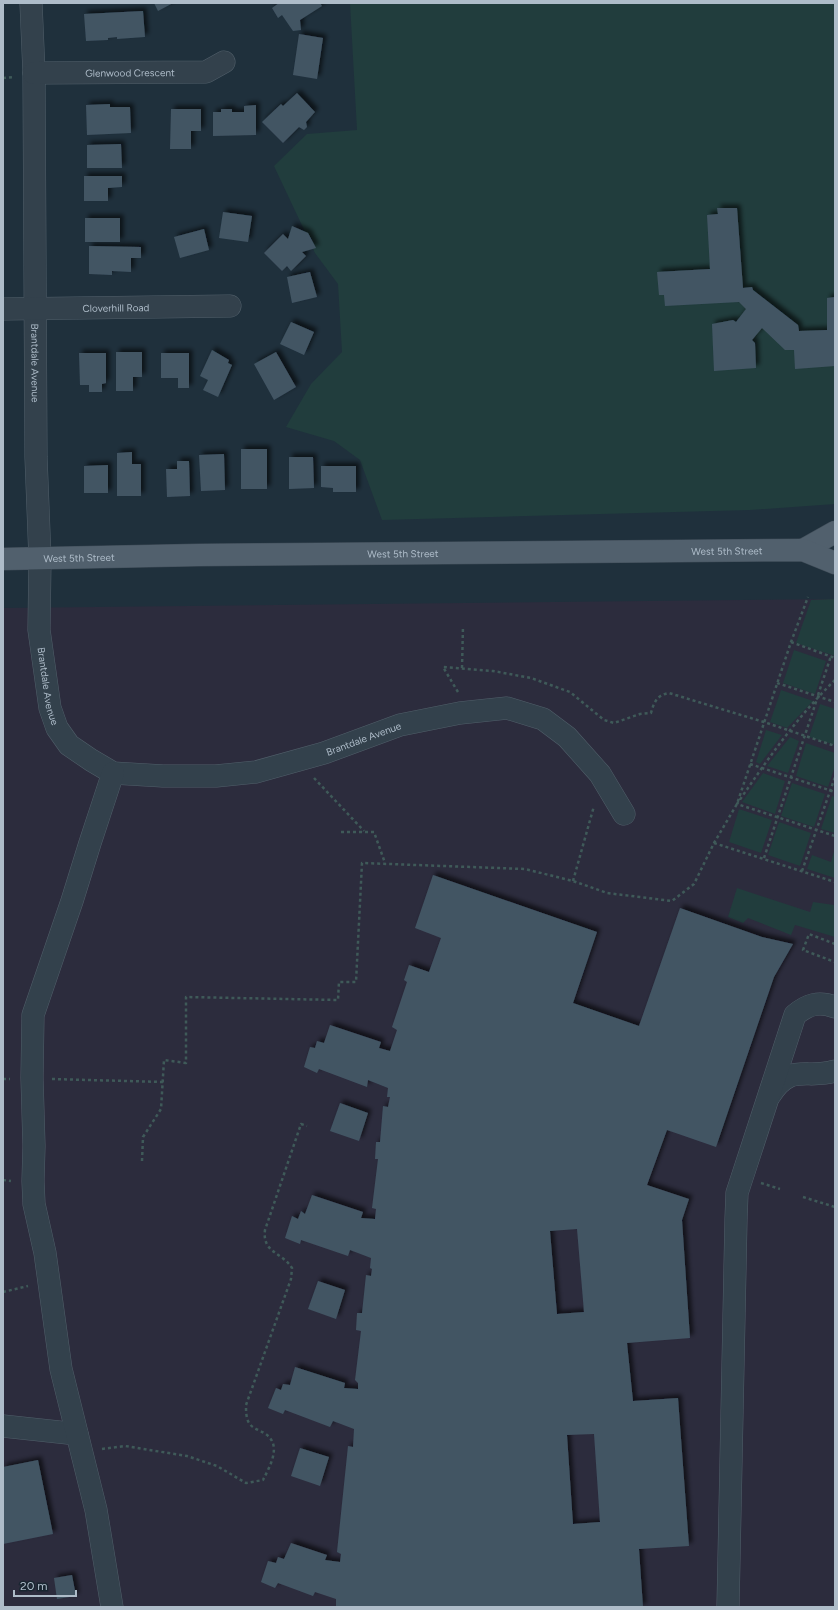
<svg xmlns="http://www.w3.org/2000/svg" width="838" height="1610" viewBox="0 0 838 1610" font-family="Figtree,sans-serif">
<defs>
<filter id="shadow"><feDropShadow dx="3.5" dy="-3.5" stdDeviation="2" flood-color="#0009"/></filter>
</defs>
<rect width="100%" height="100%" fill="#1f303c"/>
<path fill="#2c2c3d" d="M 835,599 L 835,1607 L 3,1607 L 3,608 Z"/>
<path fill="#213d3d" d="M 350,3 L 835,3 L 835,504 L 750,510 L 382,520 L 360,460 L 334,441 L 286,427 L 311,384 L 342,352 L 338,284 L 315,253 L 274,166 L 307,134 L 357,130 Z
M 835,599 L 835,656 L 796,643 L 811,600 Z
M 794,650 L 826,661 L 815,694 L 783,683 Z
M 781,690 L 813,701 L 787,728 L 770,722 Z
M 820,704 L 835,709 L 835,745 L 809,737 Z
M 766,730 L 782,735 L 760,764 L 756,762 Z
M 790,737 L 799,741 L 788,773 L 767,766 Z
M 806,743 L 835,753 L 835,766 L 828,787 L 796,776 Z
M 763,773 L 785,781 L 775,814 L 742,802 Z
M 792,783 L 825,794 L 814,827 L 781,816 Z
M 832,796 L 835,797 L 835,833 L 821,829 Z
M 739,809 L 772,820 L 761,853 L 729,842 Z
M 779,822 L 811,833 L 800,866 L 768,855 Z
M 835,848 L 835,878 L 807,869 L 812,855 L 831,862 Z
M 737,888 L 810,912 L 813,902 L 834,905 L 835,902 L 835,937 L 795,925 L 791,935 L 748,918 L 743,923 L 728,917 Z"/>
<path fill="#425564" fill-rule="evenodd" filter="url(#shadow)" d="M 154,3 L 173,3 L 158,11 Z
M 279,3 L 320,3 L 322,6 L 300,20 L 301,30 L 293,31 L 282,15 L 278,18 L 272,8 Z
M 143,11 L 145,37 L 117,39 L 117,37 L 108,38 L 108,40 L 86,41 L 84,14 Z
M 299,34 L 323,38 L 317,79 L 293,75 Z
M 297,93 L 315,112 L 306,122 L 307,127 L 304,130 L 299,127 L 283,143 L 262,122 L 281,104 L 283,106 Z
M 110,104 L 110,107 L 130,107 L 131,133 L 87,135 L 86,105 Z
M 256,105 L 256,135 L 213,136 L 213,112 L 221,112 L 221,109 L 232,109 L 232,112 L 244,112 L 244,106 Z
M 171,109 L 201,109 L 201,131 L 191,131 L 191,149 L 170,149 Z
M 121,144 L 122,168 L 87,168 L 87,145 Z
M 84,176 L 122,176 L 122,187 L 108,188 L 108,201 L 84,201 Z
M 717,208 L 737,208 L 743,288 L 752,287 L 753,290 L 798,325 L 799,331 L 827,330 L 827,298 L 835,297 L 835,366 L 795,369 L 794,350 L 785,350 L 762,328 L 752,340 L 755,343 L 756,368 L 714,371 L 712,324 L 733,320 L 736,322 L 746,309 L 739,302 L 665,306 L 664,295 L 659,295 L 657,272 L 710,269 L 707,215 L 718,214 Z
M 223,212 L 252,216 L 248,242 L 219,238 Z
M 85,218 L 120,218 L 120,242 L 85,242 Z
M 292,226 L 308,233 L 316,248 L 302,252 L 306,256 L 291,271 L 287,266 L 282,271 L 264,253 L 283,234 L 288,239 Z
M 204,229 L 209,250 L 180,258 L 174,237 Z
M 89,246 L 141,247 L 141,258 L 131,258 L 131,272 L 112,271 L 112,275 L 89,274 Z
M 310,272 L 317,297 L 292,303 L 287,277 Z
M 291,322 L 314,332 L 304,355 L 280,344 Z
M 212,350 L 229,360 L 228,363 L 232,365 L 218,397 L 203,390 L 208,380 L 200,376 Z
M 116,352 L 142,352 L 142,377 L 133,377 L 133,391 L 116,391 Z
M 276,352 L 296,387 L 274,400 L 254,364 Z
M 79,353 L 106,353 L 106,383 L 102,384 L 102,392 L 89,392 L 89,385 L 80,385 Z
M 161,353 L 189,353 L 189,388 L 178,388 L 178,378 L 161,378 Z
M 241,449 L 267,449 L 267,489 L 241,489 Z
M 132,452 L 132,464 L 141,464 L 141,496 L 117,496 L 117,453 Z
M 224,454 L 225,490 L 201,491 L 199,455 Z
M 289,457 L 313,457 L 314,488 L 289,489 Z
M 177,461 L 189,461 L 190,496 L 167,497 L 166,469 L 177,469 Z
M 108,465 L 108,493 L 84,493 L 84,466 Z
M 321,466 L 356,466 L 356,492 L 333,492 L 333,488 L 321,487 Z
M 433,875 L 597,932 L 573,1003 L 639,1026 L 680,908 L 762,937 L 793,944 L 774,977 L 716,1147 L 667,1130 L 647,1185 L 689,1199 L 682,1220 L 690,1338 L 627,1343 L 633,1401 L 678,1398 L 689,1546 L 639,1549 L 643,1607 L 336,1607 L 336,1599 L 315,1592 L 313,1596 L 278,1583 L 275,1588 L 261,1582 L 268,1561 L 276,1563 L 278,1557 L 284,1559 L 291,1543 L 327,1555 L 325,1560 L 340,1562 L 341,1554 L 337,1552 L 348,1446 L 353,1447 L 354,1429 L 333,1421 L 330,1427 L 285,1410 L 283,1414 L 268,1408 L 276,1388 L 281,1390 L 283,1384 L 290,1385 L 295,1367 L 345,1383 L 344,1388 L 358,1389 L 358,1383 L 355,1380 L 361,1331 L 356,1330 L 357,1313 L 362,1313 L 366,1275 L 371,1276 L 372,1269 L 370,1268 L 371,1258 L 350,1250 L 348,1256 L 301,1240 L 300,1244 L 285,1238 L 292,1216 L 298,1219 L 301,1211 L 305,1214 L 312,1195 L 363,1212 L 361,1218 L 375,1219 L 376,1209 L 372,1208 L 378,1159 L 375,1159 L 376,1142 L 380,1142 L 383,1106 L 388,1107 L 390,1097 L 387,1097 L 388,1088 L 368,1080 L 367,1087 L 319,1069 L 317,1073 L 304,1067 L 310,1047 L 315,1048 L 317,1041 L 324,1043 L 330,1025 L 381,1042 L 379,1048 L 390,1051 L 397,1030 L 392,1027 L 407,982 L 404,980 L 409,965 L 429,972 L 441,938 L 415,928 ZM 577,1229 L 584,1312 L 557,1314 L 550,1231 ZM 594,1434 L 600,1522 L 573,1524 L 567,1435 Z
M 340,1103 L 368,1113 L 359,1141 L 330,1131 Z
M 318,1281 L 345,1290 L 336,1319 L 308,1309 Z
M 300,1448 L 329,1457 L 320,1486 L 291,1476 Z
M 38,1460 L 53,1534 L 3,1544 L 3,1467 Z
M 72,1575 L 76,1596 L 57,1599 L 54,1578 Z"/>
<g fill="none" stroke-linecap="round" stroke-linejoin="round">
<g stroke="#515f6a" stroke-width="23">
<g id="minor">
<path id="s1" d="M 31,3 L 34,73 L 36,457 L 40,559 L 39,630 L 50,708 L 57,728 L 69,745 L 91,760 L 113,773 L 163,776 L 216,776 L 256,772 L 324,753 L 400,725 L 460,713 L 507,708 L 543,719 L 567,737 L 600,774 L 624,814"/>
<path id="s2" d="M 34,73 L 206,72 L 224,62"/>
<path id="s3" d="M 3,309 L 230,306"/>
<path d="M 770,1095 C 791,1062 806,1080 835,1071"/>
<path d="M 3,1426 L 77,1434"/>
<path d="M 112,1607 L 96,1510 L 61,1369 L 45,1253 L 34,1204 L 33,1181 L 34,1146 L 32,1078 L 33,1015 L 72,901 L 90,843 L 113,773"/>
<path d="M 728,1607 L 736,1219 L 737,1193 L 795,1015 C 808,1004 819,1001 835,1007"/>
</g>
</g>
<g stroke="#404d59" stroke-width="23">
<g id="major">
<path d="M 803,550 L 835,532"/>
<path id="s4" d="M 3,559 L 198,555 L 803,550 L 835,563"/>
</g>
</g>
<path stroke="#3f5a59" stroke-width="2.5" stroke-dasharray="3 3" stroke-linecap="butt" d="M 3,78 L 14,77
M 791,642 L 835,658
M 462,668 L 463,626
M 835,680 C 797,717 767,760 737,804 L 835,836
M 777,683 L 835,702
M 458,692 L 443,667 L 493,671 L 531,678 L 570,692 L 604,720 L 614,723 L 640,714 L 651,713 C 654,702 657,695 669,693 L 764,722 L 835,746
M 818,695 L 831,656
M 750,764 L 835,792
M 314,778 L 364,831
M 341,832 L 374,832 L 385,863
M 714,843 L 835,882
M 764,858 L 817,699
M 802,871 L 835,777
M 573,881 L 594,806
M 835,944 L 809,934 L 803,950 L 835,962
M 3,1079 L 10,1079
M 52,1079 L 163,1082
M 142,1161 L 143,1137 L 161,1109 L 164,1060 L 186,1063 L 186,997 L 338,1000 L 339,982 L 356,982 L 362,863 L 525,869 L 573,881 L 607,893 L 672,901 L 694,884 L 714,843 L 737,804 L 791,642 L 808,597
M 3,1180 L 11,1181
M 761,1183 L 780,1189
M 803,1197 L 835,1207
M 3,1292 L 28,1286
M 102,1449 L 125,1446 L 187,1456 L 217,1466 L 246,1483 L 263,1480 C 270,1466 283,1444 264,1433 C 259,1430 252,1428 249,1423 C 246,1418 246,1411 246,1405 L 291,1279 L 292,1268 C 282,1252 262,1253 265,1230 L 301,1124 L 307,1126"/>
<use href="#minor" stroke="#33414c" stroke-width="22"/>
<use href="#major" stroke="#51606d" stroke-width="22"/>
</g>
<g text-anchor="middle" stroke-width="3" stroke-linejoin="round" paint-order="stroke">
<g font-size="10" fill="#aebcc9" stroke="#192631">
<text dy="4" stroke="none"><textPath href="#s2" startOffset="96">Glenwood Crescent</textPath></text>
<text dy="4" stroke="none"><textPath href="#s3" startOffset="113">Cloverhill Road</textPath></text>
<text dy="4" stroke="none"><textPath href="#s1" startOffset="360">Brantdale Avenue</textPath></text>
<text dy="4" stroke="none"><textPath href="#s4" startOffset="724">West 5th Street</textPath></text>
<text dy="4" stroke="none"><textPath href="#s4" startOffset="400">West 5th Street</textPath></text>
<text dy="4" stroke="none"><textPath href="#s4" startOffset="76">West 5th Street</textPath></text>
<text dy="4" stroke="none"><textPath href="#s1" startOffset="684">Brantdale Avenue</textPath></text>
<text dy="4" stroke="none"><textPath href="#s1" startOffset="1056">Brantdale Avenue</textPath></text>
</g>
</g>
<rect width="838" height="1610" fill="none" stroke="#aebcc9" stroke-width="8"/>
<path d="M14 1590v6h62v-6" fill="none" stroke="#aebcc9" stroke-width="2"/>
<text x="20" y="1590" font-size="12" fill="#aebcc9" stroke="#192631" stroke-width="3" paint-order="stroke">20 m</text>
</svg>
